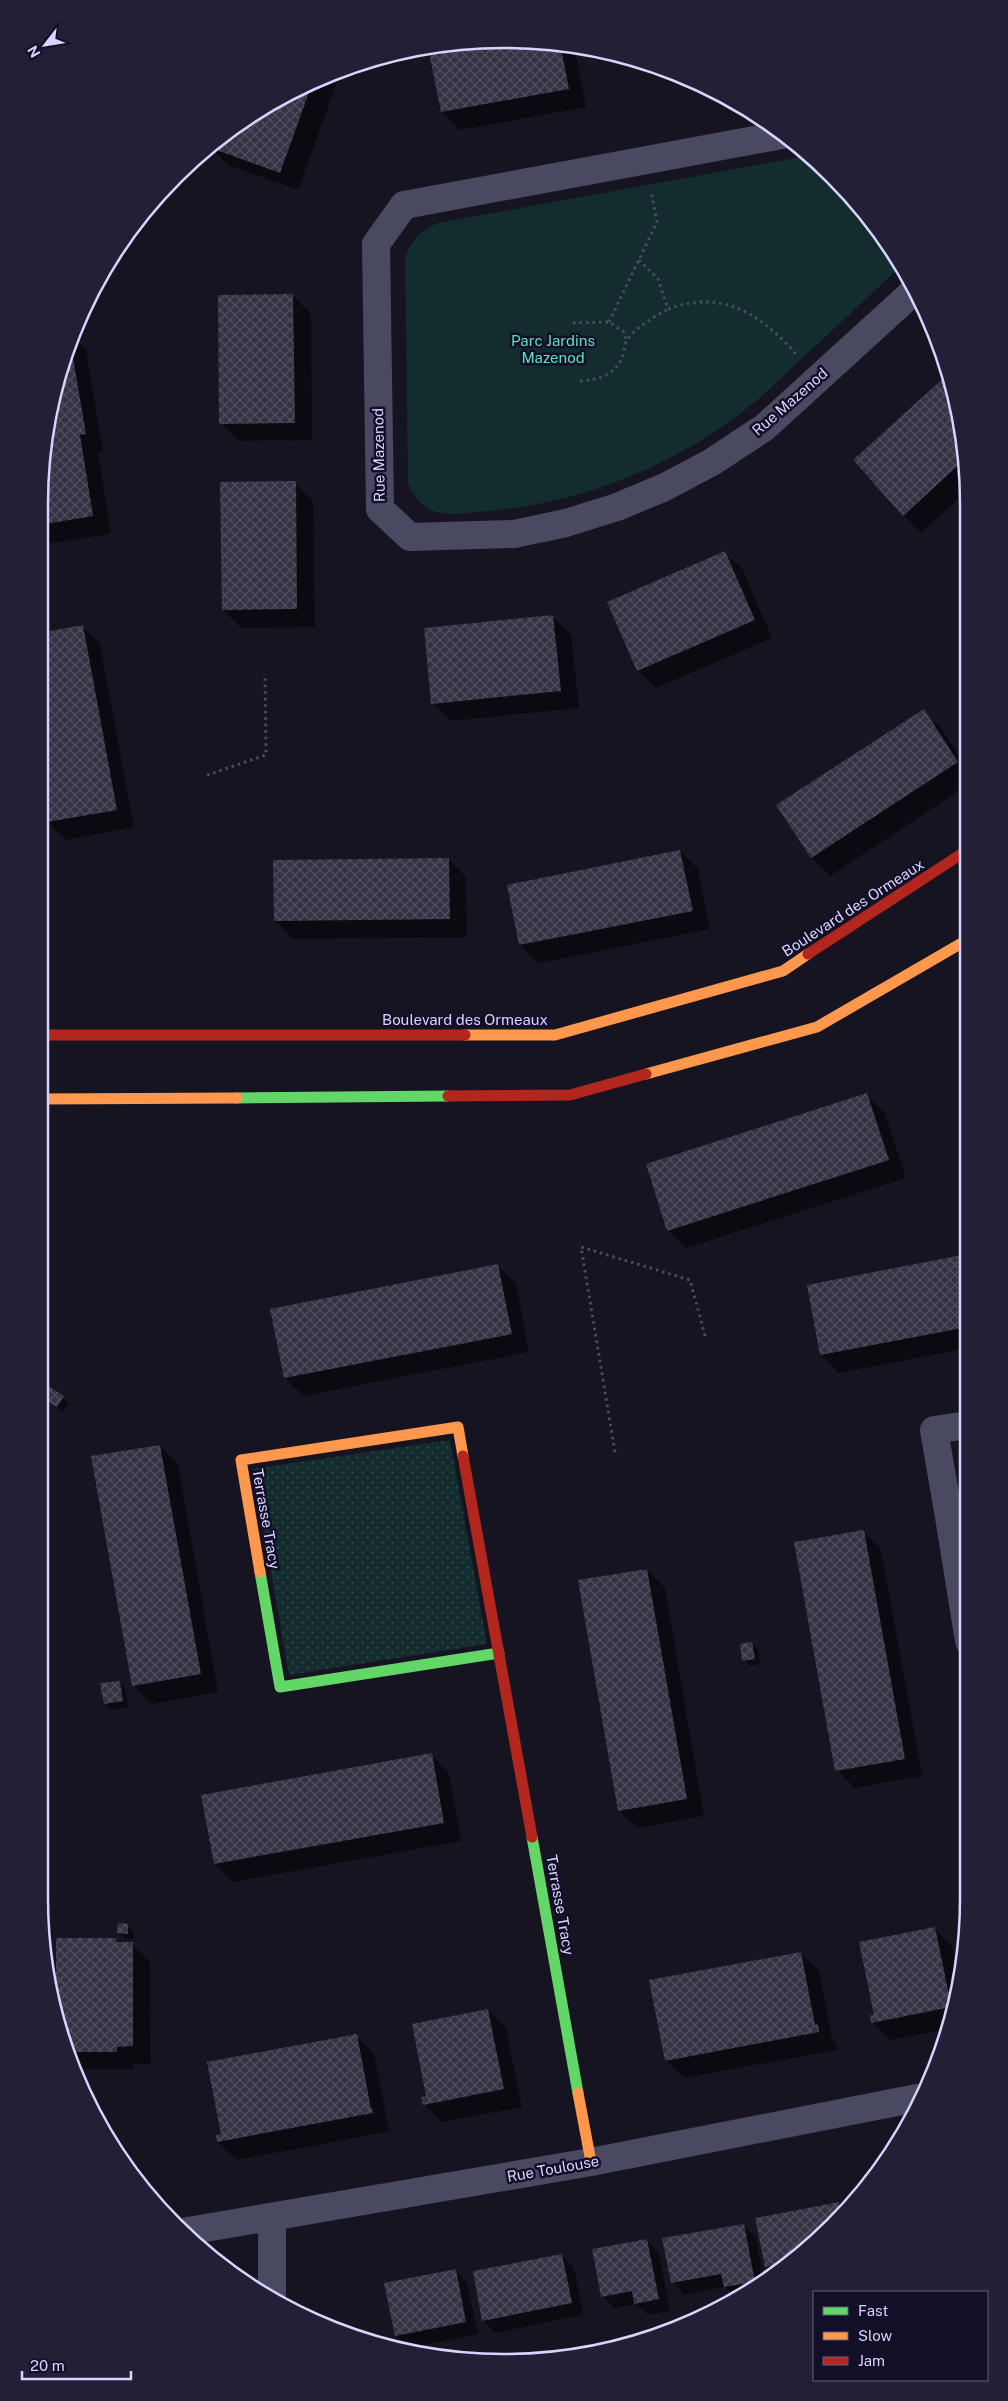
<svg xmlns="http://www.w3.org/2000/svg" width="1008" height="2401" viewBox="0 0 1008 2401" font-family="'Public Sans',sans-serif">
<defs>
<pattern id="grass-dots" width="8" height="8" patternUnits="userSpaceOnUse" patternTransform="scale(1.25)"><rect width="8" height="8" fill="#132c2d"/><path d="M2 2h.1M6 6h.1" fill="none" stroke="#354a4c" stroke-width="1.8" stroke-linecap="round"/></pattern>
<pattern id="building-cross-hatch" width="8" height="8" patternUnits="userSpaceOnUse" patternTransform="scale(1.25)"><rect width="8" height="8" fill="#343243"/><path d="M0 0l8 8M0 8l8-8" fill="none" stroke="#514f5f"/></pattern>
</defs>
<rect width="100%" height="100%" fill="#161421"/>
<path fill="url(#grass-dots)" d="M 450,1440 L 487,1644 L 289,1675 L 253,1469 Z"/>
<path fill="#132c2d" d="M 806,156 L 854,197 L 898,269 C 866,299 834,329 801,359 C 785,374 769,391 751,405 C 678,465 582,503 488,511 C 452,514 427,523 408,484 L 405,258 C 412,240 420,230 438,223 Z"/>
<path fill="#0007" d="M 473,40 L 564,43 L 574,45 L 586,107 L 460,130 L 442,112 L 430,47 Z
M 341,71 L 298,190 L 228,165 L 210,147 L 221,135 L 298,87 Z
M 293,296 L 311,314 L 312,440 L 239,441 L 221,423 Z
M 72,336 L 86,349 L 103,452 L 98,452 L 111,534 L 45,544 L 39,539 L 39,504 L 63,355 Z
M 947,376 L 965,443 L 965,493 L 921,533 L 903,515 Z
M 295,483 L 313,501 L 315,627 L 241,628 L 223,610 Z
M 725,552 L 743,570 L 772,638 L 656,688 L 638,670 Z
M 553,617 L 571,635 L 579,708 L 451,721 L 433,703 Z
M 82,626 L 100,644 L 134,827 L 66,840 L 48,822 L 39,773 L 39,634 Z
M 923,711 L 941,728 L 966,766 L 966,786 L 830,876 L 812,858 L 778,806 Z
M 680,851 L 698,869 L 710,929 L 538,963 L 520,945 Z
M 448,859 L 466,877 L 467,937 L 293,939 L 275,921 Z
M 867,1095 L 885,1113 L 906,1178 L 686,1248 L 668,1230 Z
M 967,1255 L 968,1348 L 839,1373 L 821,1355 L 808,1286 Z
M 498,1266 L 516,1284 L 529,1352 L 304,1396 L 285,1378 L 272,1310 Z
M 44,1385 L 69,1403 L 63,1412 L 39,1395 Z
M 160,1446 L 178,1464 L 218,1692 L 151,1704 L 133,1685 Z
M 863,1531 L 881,1549 L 922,1776 L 855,1788 L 837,1770 Z
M 647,1570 L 665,1588 L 704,1816 L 637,1828 L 619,1810 Z
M 752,1644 L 758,1650 L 761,1664 L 750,1666 L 744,1660 Z
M 119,1682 L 125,1688 L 128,1707 L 111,1710 L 105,1704 Z
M 431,1755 L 449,1773 L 461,1841 L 233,1882 L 215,1864 L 203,1796 Z
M 128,1926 L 134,1932 L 133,1939 L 125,1939 L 119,1933 Z
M 934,1928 L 952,1946 L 957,1968 L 948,2029 L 890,2040 L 872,2022 Z
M 57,1939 L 116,1939 L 120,1944 L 132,1944 L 150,1962 L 151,2064 L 134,2064 L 134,2069 L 76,2069 L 72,2066 L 64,2047 L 57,2010 Z
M 801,1953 L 819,1971 L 832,2040 L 836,2044 L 837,2050 L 684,2078 L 666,2060 Z
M 488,2010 L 506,2028 L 522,2107 L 442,2122 L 424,2104 Z
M 356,2036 L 374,2054 L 388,2125 L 391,2131 L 236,2160 L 218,2142 L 222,2135 Z
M 838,2203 L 843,2208 L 773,2274 L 766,2266 Z
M 743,2225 L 756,2237 L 764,2282 L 762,2284 L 736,2298 L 725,2287 L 684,2295 L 672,2282 Z
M 647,2240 L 659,2253 L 670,2311 L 648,2315 L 636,2304 L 615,2308 L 602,2296 Z
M 562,2255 L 574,2268 L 583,2315 L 495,2333 L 483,2320 Z
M 455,2270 L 467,2283 L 478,2334 L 409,2348 L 396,2336 Z"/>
<path fill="url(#building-cross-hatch)" d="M 473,40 L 560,43 L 569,89 L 441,112 L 428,47 Z
M 313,81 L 280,173 L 208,147 L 221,135 L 298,87 Z
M 293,294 L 295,423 L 219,424 L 218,295 Z
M 70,340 L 86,434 L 80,435 L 93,516 L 39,525 L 39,504 L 63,355 Z
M 947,375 L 965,443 L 965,459 L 903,516 L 853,460 Z
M 296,481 L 297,609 L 222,610 L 220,482 Z
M 725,551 L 755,620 L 637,671 L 607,602 Z
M 553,615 L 561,691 L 431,704 L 424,628 Z
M 83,625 L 117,810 L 47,822 L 39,780 L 39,633 Z
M 924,709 L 958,762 L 811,858 L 776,805 Z
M 680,850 L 693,911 L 519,945 L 507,885 Z
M 449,858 L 450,919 L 274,921 L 273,860 Z
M 867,1093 L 889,1160 L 667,1231 L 646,1164 Z
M 967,1254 L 968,1327 L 820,1355 L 807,1285 Z
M 498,1264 L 512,1334 L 284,1378 L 270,1309 Z
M 44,1383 L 64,1396 L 57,1407 L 39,1396 L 39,1390 Z
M 160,1445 L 201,1674 L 132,1686 L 91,1456 Z
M 864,1530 L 905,1759 L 835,1771 L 794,1542 Z
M 647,1569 L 687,1799 L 618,1811 L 578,1580 Z
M 752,1642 L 755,1659 L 742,1661 L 740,1644 Z
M 120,1681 L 123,1701 L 104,1704 L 100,1683 Z
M 432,1753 L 444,1823 L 214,1864 L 201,1795 Z
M 118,1923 L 128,1924 L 128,1934 L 117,1933 Z
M 935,1927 L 950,2000 L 952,2000 L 951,2007 L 871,2023 L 870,2015 L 874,2015 L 859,1942 Z
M 56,1938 L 117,1938 L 116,1942 L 133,1942 L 133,2046 L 117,2047 L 117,2052 L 66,2052 L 56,2002 Z
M 801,1952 L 815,2025 L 818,2024 L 819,2032 L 665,2061 L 649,1980 Z
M 488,2009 L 504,2089 L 423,2105 L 421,2097 L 426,2096 L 412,2024 Z
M 357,2034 L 371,2109 L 372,2108 L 373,2113 L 217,2142 L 216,2135 L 221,2134 L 207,2062 Z
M 839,2202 L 841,2211 L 785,2263 L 765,2267 L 755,2218 Z
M 744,2224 L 755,2282 L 724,2287 L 721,2274 L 671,2283 L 662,2238 Z
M 647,2239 L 659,2299 L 634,2304 L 632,2291 L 601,2297 L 592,2249 Z
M 562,2254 L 572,2303 L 482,2321 L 473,2271 Z
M 456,2269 L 466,2322 L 395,2336 L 384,2283 Z"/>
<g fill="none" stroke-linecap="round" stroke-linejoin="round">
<path stroke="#44505f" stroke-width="3" stroke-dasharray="2.5 4" stroke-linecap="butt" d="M 639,260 L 658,279 L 668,309 C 722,289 761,314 796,354
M 609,322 L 657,222 L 651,191
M 573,323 L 609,322 L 624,332 L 626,341
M 580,381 C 597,380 614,376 622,358 C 624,352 624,345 627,340 C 637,326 654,317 668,309
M 207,775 L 266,755 L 265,674
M 615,1452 L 581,1247 L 690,1280 L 706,1339"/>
<path stroke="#4a4962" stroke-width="28" d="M 782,135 L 404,205 L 376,244 L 380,509 L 410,537 L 514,534 L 566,523 L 617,507 L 665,487 L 712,462 L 765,427 L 913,292
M 968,1507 L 950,1523 L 969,1641
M 950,1523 L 934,1430 L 968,1425
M 188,2231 L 591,2162 L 917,2098
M 272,2300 L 272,2217"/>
<path stroke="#63d668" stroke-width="11" d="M 237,1098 L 448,1096
M 260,1572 L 280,1687 L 499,1653
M 532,1837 L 578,2093"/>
<path stroke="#ff974d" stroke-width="11" d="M 465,1035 L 555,1035 L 783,971 L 808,954
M 646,1074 L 817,1027 L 967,940
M 39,1099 L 237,1098
M 260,1572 L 241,1460 L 458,1427 L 463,1456
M 578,2093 L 591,2162"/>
<path stroke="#b3261e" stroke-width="11" d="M 808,954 L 966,851
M 39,1035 L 465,1035
M 448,1096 L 570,1095 L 646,1074
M 463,1456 L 532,1837"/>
</g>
<g text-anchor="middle" stroke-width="5" stroke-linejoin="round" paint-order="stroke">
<g font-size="15" fill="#5fe0c0" stroke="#130f26">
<text x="553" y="346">Parc Jardins<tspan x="553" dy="17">Mazenod</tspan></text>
</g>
<g font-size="15" fill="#d9d4ff" stroke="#130f26">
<text transform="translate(790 402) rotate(-41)" y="5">Rue Mazenod</text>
<text transform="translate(379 455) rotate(-91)" y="5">Rue Mazenod</text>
<text transform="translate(853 908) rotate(-33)" y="5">Boulevard des Ormeaux</text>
<text x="465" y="1025">Boulevard des Ormeaux</text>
<text transform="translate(266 1519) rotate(80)" y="5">Terrasse Tracy</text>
<text transform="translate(560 1905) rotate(80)" y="5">Terrasse Tracy</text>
<text transform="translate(553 2169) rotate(-10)" y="5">Rue Toulouse</text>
</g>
</g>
<path d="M0 0H1008V2401H0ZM504 48H504A456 456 0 0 1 960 504V1898A456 456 0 0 1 504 2354H504A456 456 0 0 1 48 1898V504A456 456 0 0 1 504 48Z" fill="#231f37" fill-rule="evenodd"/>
<path fill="none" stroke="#d9d4ff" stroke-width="2.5" d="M504 48H504A456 456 0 0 1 960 504V1898A456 456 0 0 1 504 2354H504A456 456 0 0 1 48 1898V504A456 456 0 0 1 504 48Z"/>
<rect x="813" y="2291" width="175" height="90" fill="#130f26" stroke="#625e7d"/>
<rect x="823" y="2307" width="25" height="8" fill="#63d668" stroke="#625e7d"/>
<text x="858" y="2316" font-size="15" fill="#d9d4ff">Fast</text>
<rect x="823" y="2332" width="25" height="8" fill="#ff974d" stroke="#625e7d"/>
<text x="858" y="2341" font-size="15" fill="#d9d4ff">Slow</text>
<rect x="823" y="2357" width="25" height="8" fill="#b3261e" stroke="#625e7d"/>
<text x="858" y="2366" font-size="15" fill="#d9d4ff">Jam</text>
<g transform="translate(45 45) rotate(239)" stroke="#130f26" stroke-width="4" paint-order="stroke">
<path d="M0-4L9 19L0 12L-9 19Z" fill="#d9d4ff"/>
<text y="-8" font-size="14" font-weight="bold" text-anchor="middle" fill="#d9d4ff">N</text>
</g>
<path d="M22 2371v8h109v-8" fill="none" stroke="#d9d4ff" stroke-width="2.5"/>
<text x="30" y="2371" font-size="15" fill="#d9d4ff" stroke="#130f26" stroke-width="4" paint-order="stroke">20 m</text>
</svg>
